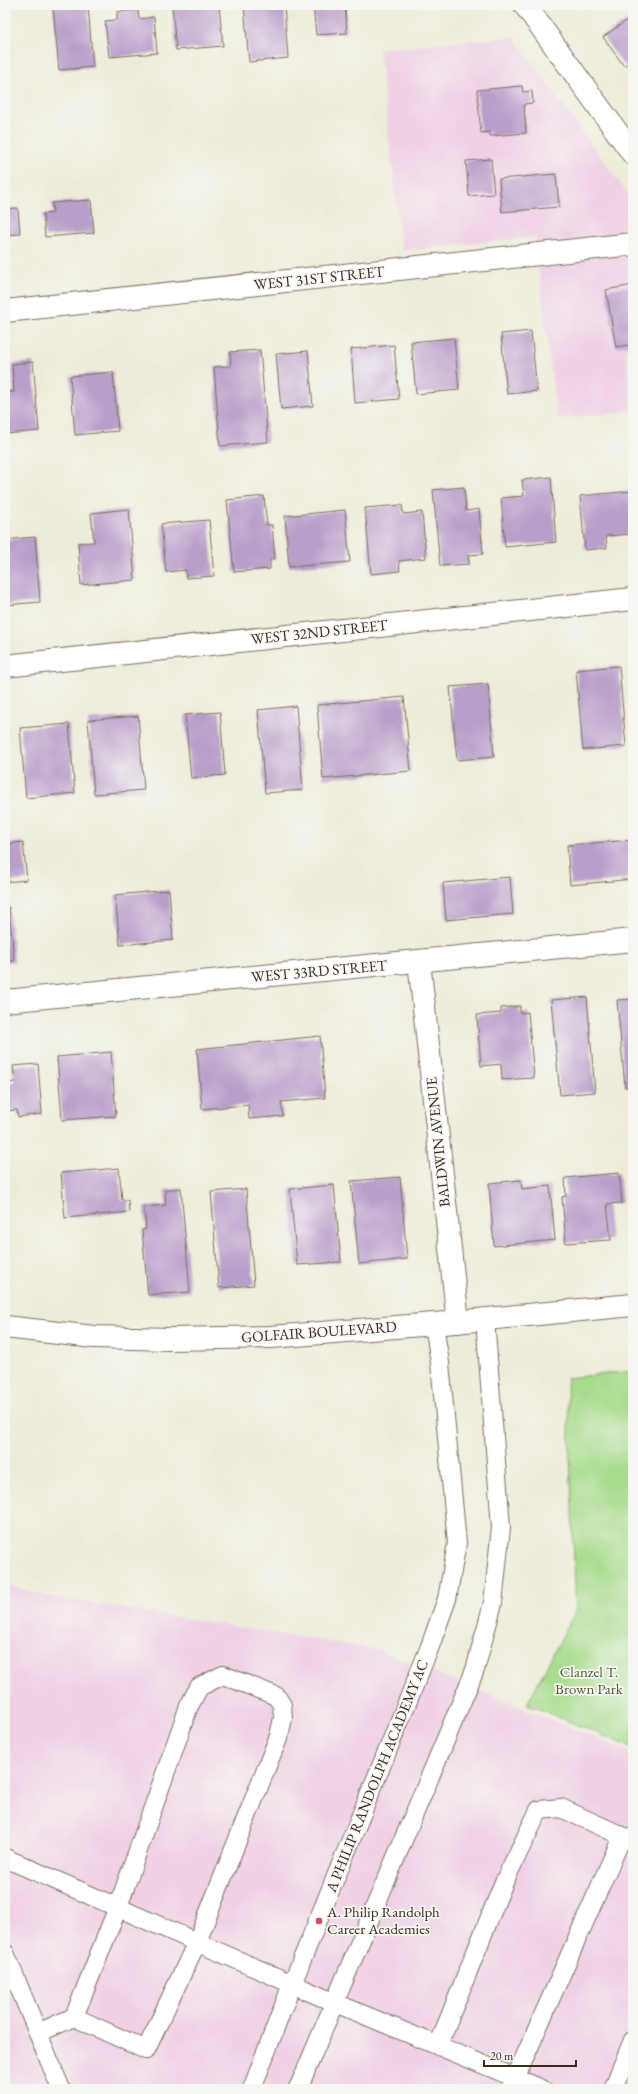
<svg xmlns="http://www.w3.org/2000/svg" width="638" height="2094" viewBox="0 0 638 2094" font-family="'EB Garamond',serif">
<rect width="100%" height="100%" fill="#f6f6f2"/>
<filter id="ink" filterUnits="userSpaceOnUse"><feTurbulence type="fractalNoise" baseFrequency=".025" numOctaves="2"/><feDisplacementMap in="SourceGraphic" scale="8" xChannelSelector="R" yChannelSelector="G"/><feConvolveMatrix kernelMatrix="1 2 1 2 8 2 1 2 1" color-interpolation-filters="sRGB"/></filter>
<filter id="wash" filterUnits="userSpaceOnUse"><feTurbulence type="fractalNoise" baseFrequency=".012" numOctaves="4" result="noise"/><feDisplacementMap in="SourceGraphic" scale="16" xChannelSelector="R" yChannelSelector="G"/><feGaussianBlur stdDeviation="0.9" result="paint"/><feColorMatrix in="noise" values="0 0 0 0 0 0 0 0 0 0 0 0 0 0 0 0 0 1.4 0 .05"/><feComposite in="paint" operator="in"/></filter>
<g filter="url(#wash)">
<rect width="100%" height="100%" fill="#eeecd9"/>
<path fill="#f0d0e5" d="M 513,37 L 633,201 L 633,352 L 626,353 L 632,411 L 557,419 L 535,237 L 402,251 L 379,49 Z
M 5,1584 L 45,1596 L 379,1650 L 633,1753 L 633,2089 L 5,2089 Z"/>
<path fill="#a7dc8c" stroke="#718355" d="M 633,1371 L 633,1748 L 527,1704 L 576,1610 L 567,1378 Z"/>
<g id="blocks">
<path fill="#ba9eca" d="M 70,5 L 88,5 L 93,67 L 59,70 L 53,7 Z
M 172,5 L 219,5 L 223,46 L 176,50 Z
M 244,5 L 284,5 L 288,58 L 249,62 Z
M 313,5 L 345,5 L 347,33 L 316,35 Z
M 138,10 L 139,19 L 154,17 L 157,53 L 109,57 L 105,21 L 117,20 L 117,12 Z
M 633,16 L 633,60 L 624,66 L 603,37 Z
M 522,86 L 523,92 L 532,91 L 533,103 L 524,104 L 526,133 L 490,136 L 490,132 L 481,133 L 477,90 Z
M 491,159 L 494,194 L 469,196 L 466,161 Z
M 556,174 L 559,207 L 502,212 L 499,179 Z
M 91,200 L 94,233 L 45,237 L 43,214 L 53,213 L 52,203 Z
M 18,208 L 20,234 L 7,235 L 8,245 L 5,246 L 5,209 Z
M 633,285 L 633,344 L 616,347 L 606,290 Z
M 531,331 L 537,391 L 507,394 L 501,334 Z
M 454,338 L 459,390 L 416,394 L 411,342 Z
M 394,345 L 399,399 L 355,403 L 351,349 Z
M 260,350 L 268,442 L 220,446 L 214,367 L 231,366 L 230,352 Z
M 308,351 L 313,406 L 281,409 L 276,354 Z
M 33,362 L 39,431 L 5,434 L 5,392 L 14,392 L 12,364 Z
M 113,372 L 118,431 L 75,435 L 70,376 Z
M 551,477 L 556,542 L 505,547 L 501,498 L 524,496 L 522,480 Z
M 464,487 L 466,511 L 479,509 L 483,554 L 468,555 L 469,564 L 440,566 L 433,490 Z
M 632,491 L 633,534 L 606,536 L 607,548 L 585,550 L 580,496 Z
M 264,496 L 267,525 L 272,525 L 275,559 L 270,559 L 270,569 L 234,572 L 227,500 Z
M 402,505 L 403,514 L 422,512 L 426,558 L 399,561 L 400,571 L 371,574 L 365,508 Z
M 129,509 L 135,580 L 81,585 L 78,543 L 94,542 L 91,513 Z
M 345,510 L 350,562 L 289,567 L 285,516 Z
M 209,520 L 214,576 L 186,578 L 186,570 L 166,572 L 161,524 Z
M 35,537 L 40,602 L 5,605 L 5,540 Z
M 619,666 L 626,746 L 583,750 L 576,670 Z
M 488,684 L 494,757 L 457,760 L 450,687 Z
M 404,697 L 411,771 L 323,779 L 317,705 Z
M 296,706 L 303,790 L 265,793 L 258,710 Z
M 220,712 L 225,775 L 191,778 L 185,715 Z
M 138,716 L 144,790 L 94,794 L 88,720 Z
M 69,724 L 75,793 L 26,798 L 20,728 Z
M 633,840 L 633,879 L 570,885 L 567,845 Z
M 23,842 L 27,880 L 5,882 L 5,844 Z
M 510,877 L 513,914 L 446,920 L 443,883 Z
M 169,890 L 173,940 L 120,945 L 115,895 Z
M 9,907 L 14,961 L 5,962 L 5,908 Z
M 587,997 L 595,1092 L 560,1095 L 551,1000 Z
M 633,999 L 633,1087 L 625,1087 L 617,1000 Z
M 520,1006 L 520,1013 L 528,1012 L 534,1078 L 502,1080 L 501,1064 L 481,1066 L 477,1015 L 501,1013 L 501,1008 Z
M 320,1036 L 325,1098 L 281,1102 L 283,1116 L 249,1119 L 248,1105 L 202,1109 L 197,1049 Z
M 111,1052 L 116,1116 L 62,1120 L 57,1057 Z
M 38,1064 L 42,1114 L 18,1117 L 17,1110 L 5,1111 L 5,1083 L 15,1082 L 13,1066 Z
M 119,1168 L 122,1200 L 128,1200 L 129,1212 L 65,1218 L 61,1173 Z
M 619,1173 L 622,1203 L 607,1204 L 611,1240 L 566,1243 L 562,1197 L 566,1196 L 565,1178 Z
M 400,1177 L 407,1259 L 359,1264 L 351,1181 Z
M 521,1180 L 522,1189 L 550,1186 L 555,1240 L 494,1246 L 489,1183 Z
M 334,1185 L 341,1262 L 297,1265 L 290,1189 Z
M 181,1188 L 190,1292 L 148,1295 L 142,1230 L 146,1229 L 144,1207 L 166,1205 L 165,1190 Z
M 246,1189 L 254,1285 L 219,1288 L 211,1192 Z"/>
</g>
</g>
<g filter="url(#ink)">
<use href="#blocks" fill-opacity="0" stroke="#7a6e5f" stroke-width="1"/>
<g fill="none" stroke-linecap="round" stroke-linejoin="round">
<g stroke="#7a6e5f" stroke-width="20">
<path id="service" d="M 223,1675 L 276,1696 L 282,1705 L 283,1718 L 279,1736 L 197,1942 L 146,2050 L 74,2017 L 118,1907 L 189,1706 L 199,1687 Z
M 5,1858 L 333,2002 L 542,2089
M 5,1953 L 61,2089
M 38,2033 L 74,2017
M 438,2046 L 504,1882 L 539,1810 L 561,1808 L 633,1841
M 511,2088 L 622,1837
M 252,2089 L 292,1984 L 429,1649 L 447,1599 L 457,1543 L 440,1363 L 434,1324
M 298,2089 L 475,1670 L 493,1603 L 501,1527 L 485,1319
M 613,2089 L 633,2040"/>
</g>
<g stroke="#7a6e5f" stroke-width="24">
<path id="minor" d="M 5,311 L 633,244
M 5,666 L 633,599
M 419,961 L 458,1322
M 5,1001 L 633,940"/>
</g>
<g stroke="#7a6e5f" stroke-width="24">
<path id="tertiary" d="M 525,5 L 633,154"/>
</g>
<g stroke="#7a6e5f" stroke-width="24">
<path id="secondary" d="M 5,1327 L 94,1337 L 170,1339 L 271,1337 L 434,1324 L 633,1305"/>
</g>
<use href="#service" stroke="#fff" stroke-width="18"/>
<use href="#minor" stroke="#fff" stroke-width="22"/>
<use href="#tertiary" stroke="#fff" stroke-width="22"/>
<use href="#secondary" stroke="#fff" stroke-width="22"/>
</g>
</g>
<circle fill="#d1495b" stroke="#f6f6f2" stroke-width="1.5" cx="319" cy="1921" r="4"/>
<g text-anchor="middle" stroke-width="3.5" stroke-linejoin="round" paint-order="stroke">
<g font-size="15" fill="#3b2a1e" stroke="#f6f6f2">
<text transform="translate(319 278) rotate(-6)" y="5">WEST 31ST STREET</text>
<text transform="translate(319 632) rotate(-6)" y="5">WEST 32ND STREET</text>
<text transform="translate(319 971) rotate(-5)" y="5">WEST 33RD STREET</text>
<text transform="translate(438 1142) rotate(-96)" y="5">BALDWIN AVENUE</text>
<text transform="translate(319 1332) rotate(-4)" y="5">GOLFAIR BOULEVARD</text>
<text transform="translate(377 1776) rotate(-68)" y="5">A PHILIP RANDOLPH ACADEMY AC</text>
</g>
<g font-size="15" fill="#56563a" stroke="#f6f6f2">
<text x="589" y="1677">Clanzel T.<tspan x="589" dy="17">Brown Park</tspan></text>
</g>
<g font-size="15" fill="#3b2a1e" stroke="#f6f6f2" text-anchor="start">
<text x="327" y="1917">A. Philip Randolph<tspan x="327" dy="17">Career Academies</tspan></text>
</g>
</g>
<rect width="638" height="2094" fill="none" stroke="#f6f6f2" stroke-width="20"/>
<path d="M484 2060v6h92v-6" fill="none" stroke="#3b2a1e" stroke-width="2"/>
<text x="490" y="2060" font-size="12" fill="#3b2a1e" stroke="#f6f6f2" stroke-width="3" paint-order="stroke">20 m</text>
</svg>
